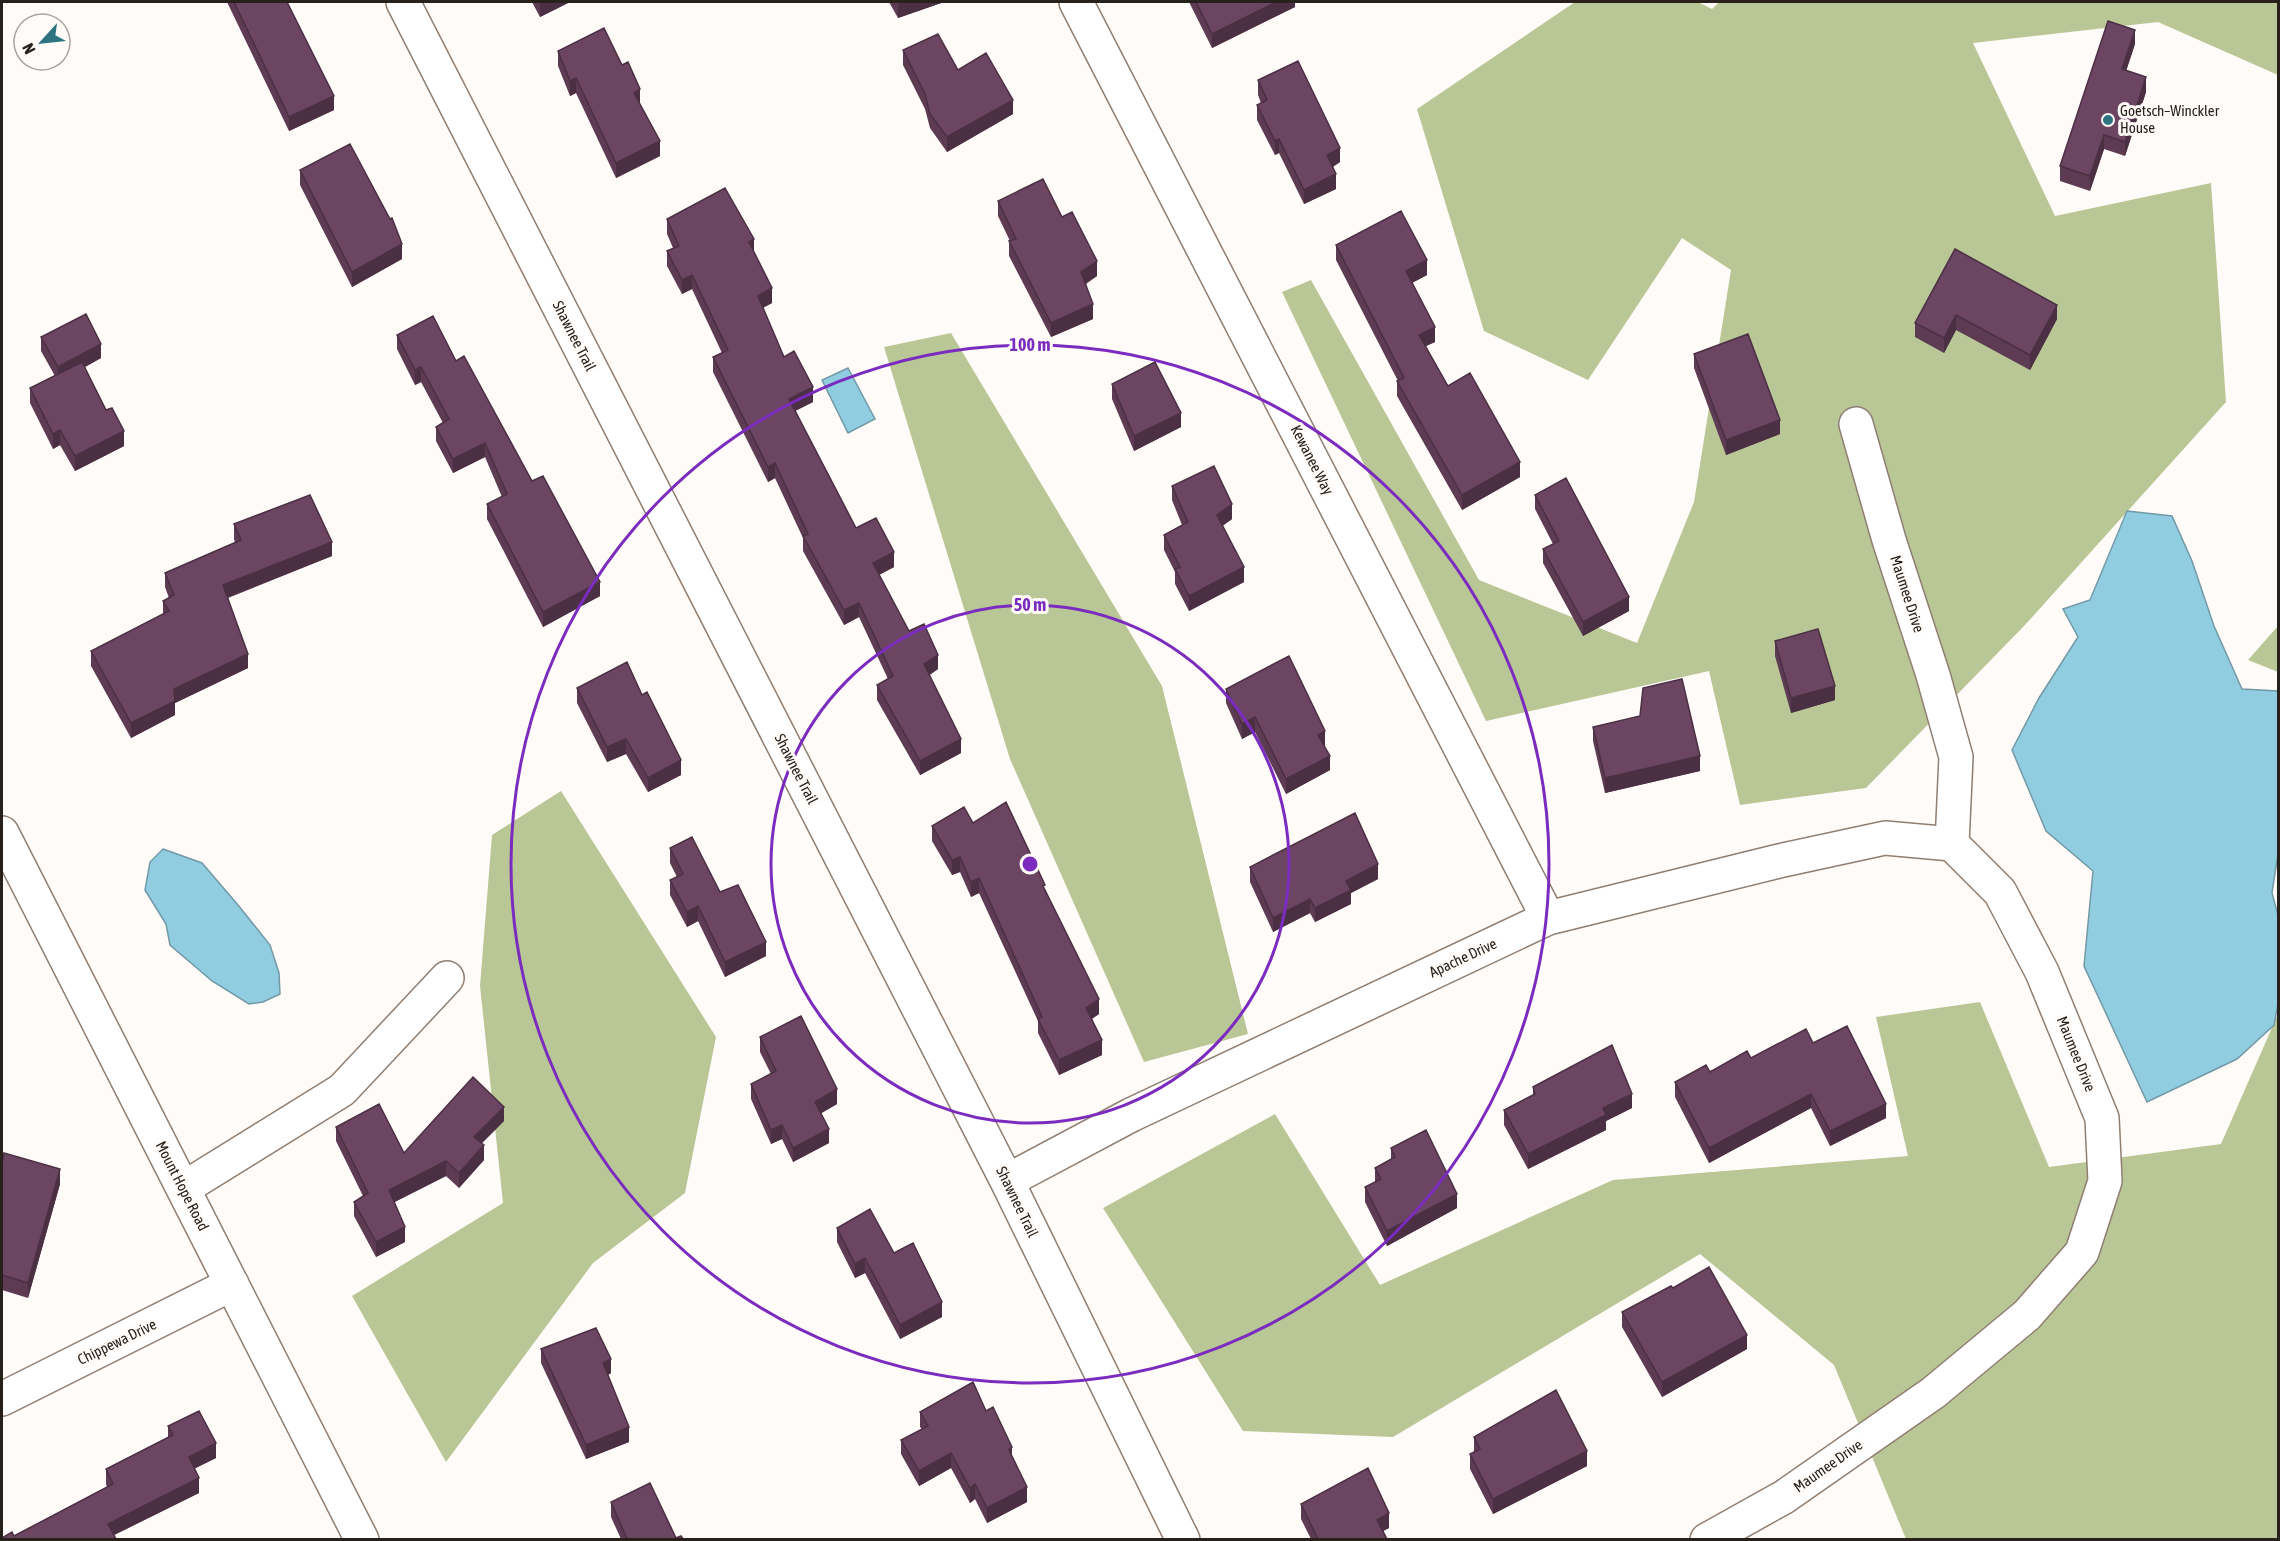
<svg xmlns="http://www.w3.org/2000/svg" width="2280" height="1541" viewBox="0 0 2280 1541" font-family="'Asap Condensed',sans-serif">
<rect width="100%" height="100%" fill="#fffbf8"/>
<path fill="#b9c796" d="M 1575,2 L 1698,2 L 1712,9 L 1719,2 L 2278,2 L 2278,75 L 2158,22 L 1973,43 L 2055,216 L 2211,183 L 2226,402 L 2024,626 L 1866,788 L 1740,805 L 1709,671 L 1486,721 L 1282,292 L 1311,280 L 1479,580 L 1637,643 L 1694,502 L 1731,270 L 1682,238 L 1588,380 L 1484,331 L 1417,109 Z
M 951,333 L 1162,686 L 1248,1034 L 1144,1062 L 1010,759 L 884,347 Z
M 2278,626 L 2278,672 L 2248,660 Z
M 561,791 L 716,1037 L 685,1193 L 593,1263 L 446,1462 L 352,1296 L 503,1203 L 480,986 L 492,835 Z
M 1980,1002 L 2049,1167 L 2221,1144 L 2278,1014 L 2278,1539 L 1906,1539 L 1834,1365 L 1700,1254 L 1393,1437 L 1243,1431 L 1103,1208 L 1275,1114 L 1380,1285 L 1613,1180 L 1908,1156 L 1876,1017 Z"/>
<path fill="#91cde1" stroke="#7299a6" stroke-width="1.5" d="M 848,368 L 875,419 L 848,433 L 822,380 Z
M 2127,511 L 2172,516 L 2192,561 L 2214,626 L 2242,689 L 2278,691 L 2278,854 L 2272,893 L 2278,915 L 2278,1004 L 2274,1025 L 2237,1059 L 2147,1102 L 2084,966 L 2093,871 L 2046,831 L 2012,750 L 2039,698 L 2078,637 L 2063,609 L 2090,600 Z
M 163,849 L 202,863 L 238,905 L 270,945 L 279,973 L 280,994 L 263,1002 L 249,1004 L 212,981 L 170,945 L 166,924 L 145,890 L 150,862 Z"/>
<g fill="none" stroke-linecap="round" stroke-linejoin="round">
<g stroke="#8f7e71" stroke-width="36">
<path id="minor" d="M 403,2 L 1007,1181 L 1183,1540
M 1076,2 L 1548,918
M 2,833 L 362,1540
M 1007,1181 L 1131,1115 L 1548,918 L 1779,861 L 1885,838 L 1952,844
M 184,1188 L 342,1090 L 447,978
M 2,1399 L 232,1284
M 1707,1540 L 1784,1497 L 1933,1393 L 2027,1315 L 2082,1252 L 2105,1181 L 2102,1118 L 2042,972 L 2000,892 L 1952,844 L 1956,757 L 1933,675 L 1889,540 L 1856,424"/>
</g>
<use href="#minor" stroke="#fff" stroke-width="33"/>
</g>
<path fill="#5c3b53" d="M 227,2 L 287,2 L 334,110 L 289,131 Z
M 532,2 L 570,2 L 540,17 Z
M 889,2 L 944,2 L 898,18 Z
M 1190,2 L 1295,2 L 1295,7 L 1212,48 L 1190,4 Z
M 2135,44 L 2126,70 L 2146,92 L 2125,156 L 2104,149 L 2090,191 L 2060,181 L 2060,166 Z
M 903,50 L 958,70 L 1013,114 L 947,152 L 930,128 L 925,109 L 903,65 Z
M 558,51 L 660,156 L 616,178 L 576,93 L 570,96 L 558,66 Z
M 1258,80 L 1340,162 L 1333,167 L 1336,189 L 1304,204 L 1279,153 L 1275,155 L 1257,120 L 1257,105 L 1261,103 L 1258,95 Z
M 300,170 L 402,259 L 352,287 L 300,185 Z
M 998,201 L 1062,217 L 1097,276 L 1086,284 L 1093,319 L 1051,337 L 1009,256 L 1009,241 L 1010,241 L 998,216 Z
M 667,219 L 754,252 L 772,303 L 763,308 L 784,357 L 813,402 L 795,411 L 856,528 L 894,567 L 879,575 L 909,631 L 938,669 L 929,675 L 961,753 L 920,775 L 877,700 L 877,685 L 888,679 L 859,617 L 844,625 L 803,551 L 803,538 L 775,478 L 768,482 L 713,372 L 713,357 L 722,353 L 692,289 L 682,294 L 667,266 L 667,251 L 673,248 L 667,234 Z
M 1336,245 L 1427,275 L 1412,283 L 1435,342 L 1426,346 L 1448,386 L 1520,477 L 1462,510 L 1397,396 L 1397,381 L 1398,381 L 1336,260 Z
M 1955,249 L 2057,319 L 2030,370 L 1956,330 L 1944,353 L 1915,337 L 1915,323 Z
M 397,335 L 456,361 L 532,481 L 600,596 L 543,627 L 487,519 L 487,504 L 502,497 L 485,457 L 453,473 L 436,441 L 436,427 L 443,423 L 421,382 L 415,385 L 397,349 Z
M 41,337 L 101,358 L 85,367 L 124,446 L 75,471 L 60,445 L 53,449 L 30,403 L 30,388 L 55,376 L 41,351 Z
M 1694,354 L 1780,434 L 1726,455 L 1694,368 Z
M 1112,384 L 1181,427 L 1134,451 L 1112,399 Z
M 1172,486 L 1232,519 L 1222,526 L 1244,582 L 1189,611 L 1175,584 L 1175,572 L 1164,550 L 1164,535 L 1182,525 L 1172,500 Z
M 1535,495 L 1629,611 L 1583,636 L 1543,563 L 1543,549 L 1553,544 L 1535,509 Z
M 234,524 L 332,556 L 228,598 L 248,668 L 175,703 L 175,715 L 131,738 L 91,666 L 91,651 L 163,614 L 163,601 L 169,598 L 165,587 L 165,573 L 235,543 L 234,539 Z
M 1775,641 L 1835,700 L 1791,713 L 1775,656 Z
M 577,688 L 642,695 L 681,775 L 648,792 L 626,754 L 607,762 L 577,703 Z
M 1226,689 L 1325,746 L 1324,746 L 1330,770 L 1286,794 L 1255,732 L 1242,739 L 1226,703 Z
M 1593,727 L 1700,771 L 1605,793 L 1593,741 Z
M 973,823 L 1045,889 L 1099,1014 L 1092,1019 L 1102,1055 L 1059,1075 L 1038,1033 L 1038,1021 L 979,893 L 971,897 L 960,872 L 952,875 L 932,841 L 932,826 Z
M 670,848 L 720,892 L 766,956 L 725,977 L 698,921 L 687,927 L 670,895 L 670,880 L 677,877 L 670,863 Z
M 1250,867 L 1378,879 L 1351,893 L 1351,904 L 1315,922 L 1310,913 L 1273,932 L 1250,882 Z
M 760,1037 L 837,1104 L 821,1113 L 829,1143 L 793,1162 L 782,1139 L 771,1144 L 751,1099 L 751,1084 L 771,1074 L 760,1052 Z
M 1813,1043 L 1886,1118 L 1830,1146 L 1811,1108 L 1709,1163 L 1675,1097 L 1675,1082 L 1751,1058 Z
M 1533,1087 L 1632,1108 L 1606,1121 L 1606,1130 L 1528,1169 L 1504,1125 L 1504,1110 L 1533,1095 Z
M 504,1121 L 482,1143 L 484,1160 L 459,1188 L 446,1176 L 394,1202 L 405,1242 L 376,1257 L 354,1216 L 354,1202 L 363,1196 L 336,1141 L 336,1127 L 404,1153 Z
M 1391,1148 L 1457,1208 L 1387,1246 L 1365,1202 L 1365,1187 L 1375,1182 L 1375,1168 L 1391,1159 Z
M 2,1163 L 60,1184 L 28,1298 L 2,1290 Z
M 837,1228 L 894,1253 L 942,1317 L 900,1339 L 865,1273 L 855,1278 L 837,1242 Z
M 1673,1288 L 1747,1349 L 1662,1397 L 1622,1327 L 1622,1312 Z
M 541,1349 L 611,1373 L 608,1375 L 629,1442 L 586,1459 L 541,1363 Z
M 986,1411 L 1012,1458 L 1027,1502 L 987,1523 L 975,1499 L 970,1503 L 951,1468 L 919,1486 L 901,1454 L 901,1440 L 922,1429 L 920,1427 L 920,1412 Z
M 168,1426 L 216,1458 L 194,1469 L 199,1493 L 114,1535 L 2,1539 L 14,1536 L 107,1487 L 106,1484 L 106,1469 L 168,1437 Z
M 1474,1437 L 1587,1466 L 1493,1514 L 1470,1469 L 1470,1454 L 1474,1452 Z
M 611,1502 L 676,1538 L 683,1539 L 621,1539 L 611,1517 Z
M 1301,1504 L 1389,1528 L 1383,1531 L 1387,1539 L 1311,1539 L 1301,1519 Z"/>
<path fill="#4b3044" d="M 540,2 L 570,2 L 540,17 Z
M 904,2 L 944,2 L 898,18 L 898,4 Z
M 1276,2 L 1295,2 L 1295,7 L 1212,48 L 1212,34 Z
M 2135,30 L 2135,44 L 2122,84 L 2122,69 Z
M 2146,77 L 2146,92 L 2125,156 L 2125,142 Z
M 576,78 L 576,93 L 570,96 L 570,81 Z
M 640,89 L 640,104 L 634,93 Z
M 334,96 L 334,110 L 289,131 L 289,117 Z
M 1013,100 L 1013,114 L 947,152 L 947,137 Z
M 2104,135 L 2104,149 L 2090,191 L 2090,176 Z
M 1279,139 L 1279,153 L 1275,155 L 1275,141 Z
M 660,141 L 660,156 L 616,178 L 616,163 Z
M 1340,148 L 1340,162 L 1327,170 L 1327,155 Z
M 1336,174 L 1336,189 L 1304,204 L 1304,190 Z
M 754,239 L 754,254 L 749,242 Z
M 402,244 L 402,259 L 352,287 L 352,272 Z
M 1427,260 L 1427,275 L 1406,286 L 1406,271 Z
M 1097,261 L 1097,276 L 1081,286 L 1081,272 Z
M 692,275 L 692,289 L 682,294 L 682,280 Z
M 772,288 L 772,303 L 758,310 L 758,296 Z
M 1093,304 L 1093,319 L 1051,337 L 1051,323 Z
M 2057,305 L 2057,319 L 2030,370 L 2030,355 Z
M 1956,315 L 1956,330 L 1944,353 L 1944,338 Z
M 1435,327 L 1435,342 L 1419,349 L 1419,335 Z
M 101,344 L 101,358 L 58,382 L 58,367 Z
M 421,367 L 421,382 L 415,385 L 415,370 Z
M 813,387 L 813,402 L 789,414 L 789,399 Z
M 1181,413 L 1181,427 L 1134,451 L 1134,436 Z
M 1780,420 L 1780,434 L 1726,455 L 1726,440 Z
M 60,430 L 60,445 L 53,449 L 53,434 Z
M 124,431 L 124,446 L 75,471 L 75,456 Z
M 485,443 L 485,457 L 453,473 L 453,459 Z
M 1520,462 L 1520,477 L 1462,510 L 1462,495 Z
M 775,463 L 775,478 L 768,482 L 768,467 Z
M 1232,504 L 1232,519 L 1217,530 L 1217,515 Z
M 332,542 L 332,556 L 223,599 L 223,585 Z
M 894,552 L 894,567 L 873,578 L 873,563 Z
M 1244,567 L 1244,582 L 1189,611 L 1189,596 Z
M 600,582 L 600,596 L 543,627 L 543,612 Z
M 1629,597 L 1629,611 L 1583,636 L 1583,622 Z
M 859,603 L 859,617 L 844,625 L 844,610 Z
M 248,654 L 248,668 L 175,703 L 175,715 L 131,738 L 131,723 L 174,689 Z
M 938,655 L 938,669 L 924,679 L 924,664 Z
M 1835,686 L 1835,700 L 1791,713 L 1791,698 Z
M 1255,717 L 1255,732 L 1242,739 L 1242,724 Z
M 1325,731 L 1325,746 L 1318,749 L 1318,735 Z
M 626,739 L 626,754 L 607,762 L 607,747 Z
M 961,739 L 961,753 L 920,775 L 920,761 Z
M 1330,756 L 1330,770 L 1286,794 L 1286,779 Z
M 1700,756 L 1700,771 L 1605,793 L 1605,778 Z
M 681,760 L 681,775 L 648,792 L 648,778 Z
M 960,857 L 960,872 L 952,875 L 952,860 Z
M 1378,864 L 1378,879 L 1351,893 L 1351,904 L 1315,922 L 1315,908 L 1346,881 Z
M 979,878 L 979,893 L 971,897 L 971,882 Z
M 1310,899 L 1310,913 L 1273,932 L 1273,918 Z
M 698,906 L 698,921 L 687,927 L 687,912 Z
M 766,942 L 766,956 L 725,977 L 725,962 Z
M 1099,999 L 1099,1014 L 1086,1022 L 1086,1008 Z
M 1102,1040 L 1102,1055 L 1059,1075 L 1059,1060 Z
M 837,1089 L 837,1104 L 815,1117 L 815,1102 Z
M 1632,1094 L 1632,1108 L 1606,1121 L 1606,1130 L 1528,1169 L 1528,1154 L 1603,1108 Z
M 1811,1094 L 1811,1108 L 1709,1163 L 1709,1148 Z
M 1886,1104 L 1886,1118 L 1830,1146 L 1830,1131 Z
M 504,1107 L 504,1121 L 474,1151 L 474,1137 Z
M 782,1125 L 782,1139 L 771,1144 L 771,1130 Z
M 829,1129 L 829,1143 L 793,1162 L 793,1148 Z
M 484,1145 L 484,1160 L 459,1188 L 459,1173 Z
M 446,1161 L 446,1176 L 389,1205 L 389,1190 Z
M 60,1169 L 60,1184 L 28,1298 L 28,1283 Z
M 1457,1194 L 1457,1208 L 1387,1246 L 1387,1231 Z
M 405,1227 L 405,1242 L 376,1257 L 376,1242 Z
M 865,1258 L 865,1273 L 855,1278 L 855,1264 Z
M 942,1302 L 942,1317 L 900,1339 L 900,1325 Z
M 1747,1335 L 1747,1349 L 1662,1397 L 1662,1382 Z
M 611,1359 L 611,1373 L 603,1378 L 603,1363 Z
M 629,1427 L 629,1442 L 586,1459 L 586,1445 Z
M 216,1443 L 216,1458 L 189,1471 L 189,1457 Z
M 1012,1447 L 1012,1461 L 1009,1450 Z
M 1587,1451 L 1587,1466 L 1493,1514 L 1493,1499 Z
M 951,1453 L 951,1468 L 919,1486 L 919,1471 Z
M 199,1478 L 199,1493 L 108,1538 L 108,1524 Z
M 975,1484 L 975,1499 L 970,1503 L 970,1488 Z
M 1027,1487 L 1027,1502 L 987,1523 L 987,1508 Z
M 1389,1513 L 1389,1528 L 1377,1534 L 1377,1520 Z"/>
<path fill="#6b4561" stroke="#4b3044" stroke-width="1.5" d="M 234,2 L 287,2 L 334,96 L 289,117 Z
M 1196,2 L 1276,2 L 1212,34 Z
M 2108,21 L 2135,30 L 2122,69 L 2146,77 L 2125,142 L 2104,135 L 2090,176 L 2060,166 Z
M 604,28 L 622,65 L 628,62 L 640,89 L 634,93 L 660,141 L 616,163 L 576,78 L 570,81 L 558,51 Z
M 938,34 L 958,70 L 986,53 L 1013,100 L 947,137 L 930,114 L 925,94 L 903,50 Z
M 1298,61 L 1340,148 L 1327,155 L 1336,174 L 1304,190 L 1279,139 L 1275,141 L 1257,105 L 1267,100 L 1258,80 Z
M 350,144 L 390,219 L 392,218 L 402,244 L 352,272 L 300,170 Z
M 1043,179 L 1062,217 L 1072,212 L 1097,261 L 1081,272 L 1093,304 L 1051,323 L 1009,241 L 1016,239 L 998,201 Z
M 725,188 L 754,239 L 749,242 L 772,288 L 758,296 L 784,357 L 794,351 L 813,387 L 789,399 L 856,528 L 876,518 L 894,552 L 873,563 L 909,631 L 924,624 L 938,655 L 924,664 L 961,739 L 920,761 L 877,685 L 893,676 L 859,603 L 844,610 L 803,536 L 808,534 L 775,463 L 768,467 L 713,357 L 728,350 L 692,275 L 682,280 L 667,251 L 679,246 L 667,219 Z
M 1401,211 L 1427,260 L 1406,271 L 1435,327 L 1419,335 L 1448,386 L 1470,373 L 1520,462 L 1462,495 L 1397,381 L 1404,378 L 1336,245 Z
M 1955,249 L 2057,305 L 2030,355 L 1956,315 L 1944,338 L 1915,323 Z
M 86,314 L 101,344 L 58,367 L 41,337 Z
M 433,316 L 456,361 L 464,356 L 532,481 L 543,476 L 600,582 L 543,612 L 487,504 L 507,494 L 485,443 L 453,459 L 436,427 L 449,419 L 421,367 L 415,370 L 397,335 Z
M 1748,334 L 1780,420 L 1726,440 L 1694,354 Z
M 82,362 L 106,410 L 112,408 L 124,431 L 75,456 L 60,430 L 53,434 L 30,388 Z
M 1155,362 L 1181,413 L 1134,436 L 1112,384 Z
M 1214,466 L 1232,504 L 1217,515 L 1244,567 L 1189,596 L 1175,569 L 1180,567 L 1164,535 L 1188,522 L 1172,486 Z
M 1566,478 L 1629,597 L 1583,622 L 1543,549 L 1559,541 L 1535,495 Z
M 310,495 L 332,542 L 223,585 L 248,654 L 174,689 L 175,701 L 131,723 L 91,651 L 169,611 L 163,601 L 174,595 L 165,573 L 241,540 L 234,524 Z
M 1818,629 L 1835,686 L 1791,698 L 1775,641 Z
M 1289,656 L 1325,731 L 1318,735 L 1330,756 L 1286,779 L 1255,717 L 1242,724 L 1226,689 Z
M 627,662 L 642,695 L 647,692 L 681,760 L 648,778 L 626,739 L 607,747 L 577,688 Z
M 1682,679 L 1700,756 L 1605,778 L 1593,727 L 1640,716 L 1643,688 Z
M 1006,802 L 1045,885 L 1043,886 L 1099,999 L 1086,1008 L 1102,1040 L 1059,1060 L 1038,1019 L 1042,1017 L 979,878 L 971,882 L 960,857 L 952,860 L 932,826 L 964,807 L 973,823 Z
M 1355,813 L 1378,864 L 1346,881 L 1351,890 L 1315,908 L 1310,899 L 1273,918 L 1250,867 Z
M 692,837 L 720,892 L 738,885 L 766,942 L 725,962 L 698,906 L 687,912 L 670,880 L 683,874 L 670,848 Z
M 801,1016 L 837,1089 L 815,1102 L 829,1129 L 793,1148 L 782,1125 L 771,1130 L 751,1084 L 776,1071 L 760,1037 Z
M 1847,1026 L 1886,1104 L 1830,1131 L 1811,1094 L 1709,1148 L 1675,1082 L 1706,1065 L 1710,1072 L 1747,1051 L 1751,1058 L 1806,1029 L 1813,1043 Z
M 1612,1045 L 1632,1094 L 1603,1108 L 1606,1115 L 1528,1154 L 1504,1110 L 1535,1094 L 1533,1087 Z
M 473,1077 L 504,1107 L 474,1137 L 484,1145 L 459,1173 L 446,1161 L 389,1190 L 405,1227 L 376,1242 L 354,1202 L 368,1193 L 336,1127 L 379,1104 L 404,1153 Z
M 1426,1130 L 1457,1194 L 1387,1231 L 1365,1187 L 1381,1179 L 1375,1168 L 1395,1157 L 1391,1148 Z
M 4,1153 L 60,1169 L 28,1283 L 2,1275 L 2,1163 Z
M 870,1209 L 894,1253 L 913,1243 L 942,1302 L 900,1325 L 865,1258 L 855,1264 L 837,1228 Z
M 1709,1267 L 1747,1335 L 1662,1382 L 1622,1312 L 1671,1286 L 1673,1288 Z
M 596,1328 L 611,1359 L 603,1363 L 629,1427 L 586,1445 L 541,1349 Z
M 973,1382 L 986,1411 L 993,1407 L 1012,1447 L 1009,1450 L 1027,1487 L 987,1508 L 975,1484 L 970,1488 L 951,1453 L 919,1471 L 901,1440 L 928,1426 L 920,1412 Z
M 1556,1390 L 1587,1451 L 1493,1499 L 1470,1454 L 1480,1449 L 1474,1437 Z
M 199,1411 L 216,1443 L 189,1457 L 199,1478 L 108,1524 L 116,1539 L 2,1539 L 2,1538 L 12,1532 L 14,1536 L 113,1484 L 106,1469 L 173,1435 L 168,1426 Z
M 1368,1468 L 1389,1513 L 1377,1520 L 1387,1539 L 1318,1539 L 1301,1504 Z
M 650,1483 L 676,1538 L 681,1536 L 683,1539 L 627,1539 L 611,1502 Z"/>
<g fill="none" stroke="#7b2cbf" stroke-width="3">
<circle cx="1030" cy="864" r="259"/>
<circle cx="1030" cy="864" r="519"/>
</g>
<circle fill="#2d7380" stroke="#fffbf8" stroke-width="2" cx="2108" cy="120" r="6"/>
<g text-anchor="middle" stroke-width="6" stroke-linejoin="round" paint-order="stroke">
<g font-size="15" fill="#28211b" stroke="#fffbf8" text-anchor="start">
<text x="2120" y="116">Goetsch–Winckler<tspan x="2120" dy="17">House</tspan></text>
</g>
<g font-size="15" fill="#28211b" stroke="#fffbf8">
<text transform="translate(574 336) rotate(63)" y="5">Shawnee Trail</text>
<text transform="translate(1312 460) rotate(63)" y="5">Kewanee Way</text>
<text transform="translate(1907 594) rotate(72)" y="5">Maumee Drive</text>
<text transform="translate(796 769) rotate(63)" y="5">Shawnee Trail</text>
<text transform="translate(1463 958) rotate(-25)" y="5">Apache Drive</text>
<text transform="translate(2076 1054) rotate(68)" y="5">Maumee Drive</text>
<text transform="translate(182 1186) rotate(63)" y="5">Mount Hope Road</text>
<text transform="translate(1017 1202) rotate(64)" y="5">Shawnee Trail</text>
<text transform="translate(117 1342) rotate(-26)" y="5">Chippewa Drive</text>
<text transform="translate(1828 1466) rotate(-35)" y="5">Maumee Drive</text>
</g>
</g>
<circle cx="1030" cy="864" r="9" fill="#7b2cbf" stroke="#fffbf8" stroke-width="3"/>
<g font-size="18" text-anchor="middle" font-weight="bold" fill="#7b2cbf" stroke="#fffbf8" stroke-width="6" stroke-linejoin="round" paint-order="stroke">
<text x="1030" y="351">100 m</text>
<text x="1030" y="611">50 m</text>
</g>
<rect width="2280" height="1541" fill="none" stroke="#28211b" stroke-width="6"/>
<g transform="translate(42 42) rotate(243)"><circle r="28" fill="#fffbf8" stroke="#a9a4a0" stroke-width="1.5"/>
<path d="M0-4.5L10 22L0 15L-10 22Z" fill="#2d7380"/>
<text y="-9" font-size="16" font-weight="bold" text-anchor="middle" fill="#28211b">N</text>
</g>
</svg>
